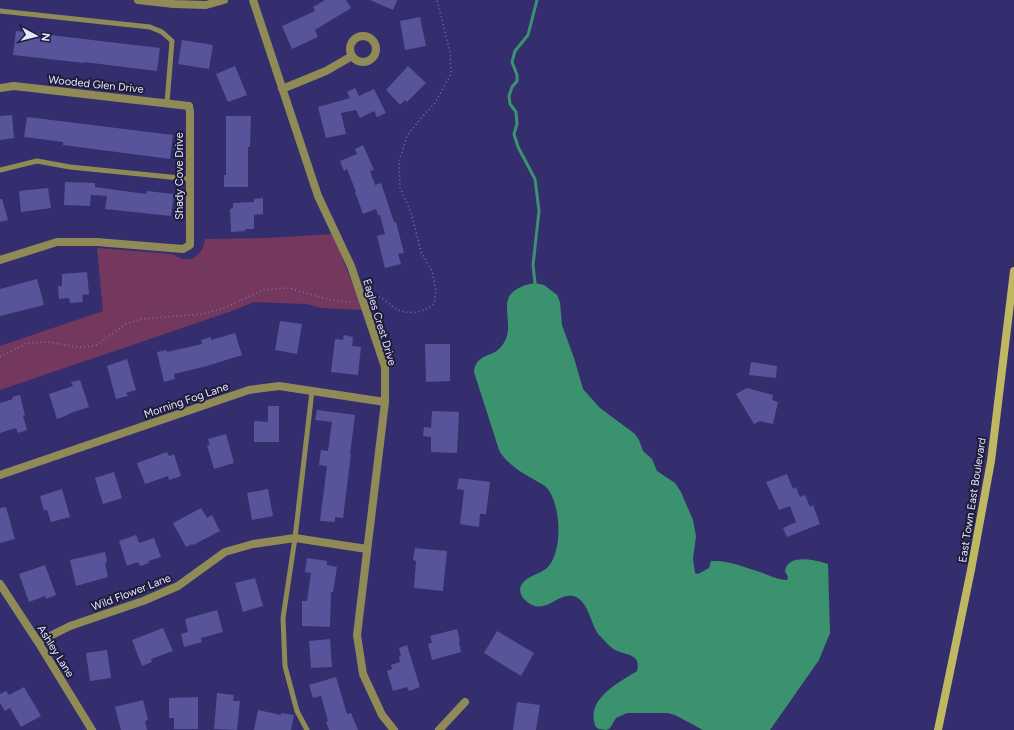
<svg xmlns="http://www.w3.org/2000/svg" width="1014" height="730" viewBox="0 0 1014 730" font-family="Figtree,sans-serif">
<rect width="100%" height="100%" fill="#342e6f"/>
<path fill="#74385e" d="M 333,234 L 363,310 L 322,308 L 306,304 L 254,302 L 232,311 L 0,390 L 0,346 L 103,311 L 97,248 L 172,254 C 189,265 202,258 205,239 L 268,238 Z"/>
<path fill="#3b926e" d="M 535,283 L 544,285 L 557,295 L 560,302 L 562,325 L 574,358 L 583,389 L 600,408 L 635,434 L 639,440 L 643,451 L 652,459 L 657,471 L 675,483 L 681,492 L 693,520 L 696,536 L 693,559 L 695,573 L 698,574 L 709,568 L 711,561 C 728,560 744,567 760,572 C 769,575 778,580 787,580 L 788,577 L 785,571 C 788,553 816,560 828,564 L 830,633 L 819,660 L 770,730 L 703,730 L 675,715 L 667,713 L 627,713 L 616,718 L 610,728 L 607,730 L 599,729 L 596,727 C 584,700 618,683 637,671 C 642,652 623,656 612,648 C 608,645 605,641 601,637 C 590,627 590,600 573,596 C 555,593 544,618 525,600 C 521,596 518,590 522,584 C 527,576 540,574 547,568 C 564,552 561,500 545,486 C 529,476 508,467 499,450 L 474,372 C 476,354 490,358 500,348 C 523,324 484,292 535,283 Z"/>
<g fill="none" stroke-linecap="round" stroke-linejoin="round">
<path stroke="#3b926e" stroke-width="3" d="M 535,283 L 533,265 L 539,211 L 535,179 L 518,147 L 514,134 L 517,124 L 516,112 L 510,104 L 509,96 L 512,87 L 517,81 L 517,75 L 512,62 L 515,51 L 528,35 L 537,0"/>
</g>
<path fill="#57549a" d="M 325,0 L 346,0 L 351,8 L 315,30 L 318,37 L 292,49 L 282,26 L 315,11 L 313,7 Z
M 370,0 L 397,0 L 393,10 Z
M 420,17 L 426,46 L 405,50 L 400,21 Z
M 16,31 L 160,48 L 157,71 L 84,62 L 84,63 L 13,55 Z
M 182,40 L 213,45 L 209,69 L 178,64 Z
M 235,66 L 247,95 L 228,102 L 216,74 Z
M 408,66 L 426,83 L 407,102 L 405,100 L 400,105 L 386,90 Z
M 355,88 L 359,96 L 374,89 L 386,113 L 377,117 L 374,111 L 360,118 L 356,110 L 341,113 L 346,134 L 326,138 L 318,107 L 350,98 L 347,92 Z
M 12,115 L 14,138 L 0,140 L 0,116 Z
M 226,116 L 251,116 L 250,147 L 248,147 L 248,187 L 224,187 L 224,175 L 226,175 Z
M 27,117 L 173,135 L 170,159 L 63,145 L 63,142 L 24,137 Z
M 363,145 L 374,170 L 370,171 L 375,185 L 381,183 L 394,222 L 396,222 L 404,253 L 398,254 L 401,264 L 385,268 L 377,236 L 385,234 L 380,215 L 378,215 L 376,209 L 363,214 L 355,192 L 356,192 L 347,169 L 344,171 L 340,161 L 357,154 L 355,149 Z
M 65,182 L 95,183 L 95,187 L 146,194 L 147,191 L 174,194 L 171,216 L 105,209 L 107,196 L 91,195 L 90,206 L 64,205 Z
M 48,188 L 51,208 L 21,212 L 19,191 Z
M 263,198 L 263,214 L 254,215 L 254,229 L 245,229 L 245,231 L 231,232 L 230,209 L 233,208 L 233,203 L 254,202 L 254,199 Z
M 0,199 L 2,199 L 8,220 L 0,222 Z
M 87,272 L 89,294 L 82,295 L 83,302 L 70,303 L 69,298 L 59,299 L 58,286 L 62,286 L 62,274 Z
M 37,279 L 44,305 L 0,316 L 0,289 Z
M 280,321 L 302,324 L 297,354 L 275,350 Z
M 235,333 L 242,355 L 207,366 L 174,374 L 175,379 L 164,382 L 157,352 L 167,350 L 167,352 L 202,344 L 201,340 L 211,337 L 211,340 Z
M 344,335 L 353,337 L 352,346 L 361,347 L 358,375 L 331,372 L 335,339 L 343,340 Z
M 425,344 L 450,344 L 450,381 L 426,382 Z
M 127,359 L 136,390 L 126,393 L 128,396 L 116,399 L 107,366 Z
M 751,362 L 777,366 L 776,378 L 749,375 Z
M 80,380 L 89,407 L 68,414 L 68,415 L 57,419 L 49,394 L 73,386 L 71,382 Z
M 747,388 L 773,395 L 772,400 L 778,402 L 773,424 L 760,421 L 754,424 L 736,394 Z
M 20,395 L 25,415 L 23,416 L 27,430 L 18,433 L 16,428 L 0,433 L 0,403 L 13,399 L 12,397 Z
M 268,406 L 279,406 L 279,442 L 254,442 L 254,421 L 268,422 Z
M 317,410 L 355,415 L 350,454 L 351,454 L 343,518 L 335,517 L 335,522 L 320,521 L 327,466 L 319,465 L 321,450 L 328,451 L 332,422 L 315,420 Z
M 432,411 L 459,412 L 457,453 L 431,452 L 431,437 L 423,436 L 424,427 L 431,428 Z
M 226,434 L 234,463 L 214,469 L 207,445 L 210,445 L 208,439 Z
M 167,452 L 169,456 L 174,454 L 181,476 L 169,480 L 168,476 L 145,484 L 137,463 Z
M 114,472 L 122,498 L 103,504 L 95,478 Z
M 787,474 L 793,489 L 796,487 L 800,497 L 805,495 L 810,507 L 813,505 L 820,524 L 787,537 L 783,528 L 796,522 L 790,506 L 779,510 L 766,482 Z
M 459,478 L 490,482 L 486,514 L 480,514 L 479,527 L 460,524 L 464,490 L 457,489 Z
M 62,489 L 70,517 L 51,522 L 47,510 L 44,511 L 40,496 Z
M 268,489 L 273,516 L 252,520 L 247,493 Z
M 6,507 L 15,539 L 0,543 L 0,508 Z
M 201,508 L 207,518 L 212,515 L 220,531 L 193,545 L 192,544 L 186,547 L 173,523 Z
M 136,535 L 139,543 L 154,538 L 161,557 L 148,561 L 149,563 L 140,566 L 138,562 L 127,566 L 119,541 Z
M 415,548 L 447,551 L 443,591 L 414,588 L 416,561 L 413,560 Z
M 105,552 L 107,562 L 105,563 L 108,577 L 76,586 L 70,560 Z
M 307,558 L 327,561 L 327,565 L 337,567 L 333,592 L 331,592 L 330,627 L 302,626 L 302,601 L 307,601 L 311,573 L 305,572 Z
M 45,565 L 56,595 L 46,599 L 45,596 L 29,602 L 19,574 Z
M 255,578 L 263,606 L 243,612 L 235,583 Z
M 217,610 L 223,632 L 201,638 L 202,642 L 184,647 L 181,634 L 188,632 L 185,619 Z
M 163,628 L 173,651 L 151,659 L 152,662 L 142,666 L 132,640 Z
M 457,629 L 460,641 L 459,642 L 461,652 L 432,660 L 428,644 L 432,643 L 430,636 Z
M 497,631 L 534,653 L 521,676 L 484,653 Z
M 330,639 L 332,667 L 311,668 L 309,641 Z
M 407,645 L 420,687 L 409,691 L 407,687 L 393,691 L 387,671 L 392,669 L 391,665 L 400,662 L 399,657 L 401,656 L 399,648 Z
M 107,650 L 111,678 L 90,681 L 86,653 Z
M 336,677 L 347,714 L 351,713 L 358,730 L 329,730 L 326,722 L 328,721 L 321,696 L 313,698 L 309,685 Z
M 24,687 L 41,716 L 21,727 L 10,708 L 5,711 L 0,703 L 0,694 L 6,691 L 9,695 Z
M 217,693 L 234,695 L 233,701 L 240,701 L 237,730 L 214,729 Z
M 198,697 L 198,729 L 174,729 L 174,718 L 169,718 L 169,698 Z
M 143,700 L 148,720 L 145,721 L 147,730 L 121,730 L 115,707 Z
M 517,702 L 540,705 L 536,730 L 513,730 Z
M 258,710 L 281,715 L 281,713 L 294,715 L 291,730 L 254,730 Z"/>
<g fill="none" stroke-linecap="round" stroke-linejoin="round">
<path stroke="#7875a6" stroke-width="1.5" stroke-dasharray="1 3" stroke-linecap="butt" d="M 371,296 C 382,294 389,306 398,310 C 411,315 424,312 434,304 L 436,290 L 432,271 L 421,252 L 411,212 L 400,188 L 399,162 L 407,136 L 422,117 L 435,103 L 451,74 L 450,52 L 437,0
M 0,357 L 27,343 L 48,342 L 77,347 L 86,347 L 96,345 L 126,324 L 141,319 L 202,314 L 222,309 L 263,290 L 288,288 L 330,300 L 348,302 L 354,301"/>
<path stroke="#8f8a56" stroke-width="5" d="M 0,11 L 150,27 L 162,32 L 172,41 L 167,103
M 0,170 L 37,161 L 70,167 L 190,179
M 307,730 L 297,711 L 285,666 L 283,618 L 295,538 L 312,391"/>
<path stroke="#8f8a56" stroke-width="8" d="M 138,0 L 174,4 L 206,5 L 224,0
M 253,0 L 318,196 L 351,266 L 385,367 L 385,402 L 357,635 L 363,674 L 382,715 L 394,730
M350 49a13 13 0 1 1 26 0a13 13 0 1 1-26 0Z
M 0,88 L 14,86 L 189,106 L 190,112 L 190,245 L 183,249 L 97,242 L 57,242 L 0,260
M 282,89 L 326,71 L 352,56
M 0,475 L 249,390 L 279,386 L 385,402
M 0,584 L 38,642 L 92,730
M 38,642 L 70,626 L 143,601 L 178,586 L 225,552 L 253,544 L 295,538 L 367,549
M 439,730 L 465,702"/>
<path stroke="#c0b761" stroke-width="8" d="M 938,730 L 971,570 L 991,461 L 1014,271"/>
</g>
<g text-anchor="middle" stroke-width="4" stroke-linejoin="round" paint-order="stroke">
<g font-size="11" fill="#e5e6fe" stroke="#1e1c3a">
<text transform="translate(96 84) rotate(6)" y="4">Wooded Glen Drive</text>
<text transform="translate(179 176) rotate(-90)" y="4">Shady Cove Drive</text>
<text transform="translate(380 322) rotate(73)" y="4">Eagles Crest Drive</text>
<text transform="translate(186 400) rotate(-19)" y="4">Morning Fog Lane</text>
<text transform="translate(972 500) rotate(-81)" y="4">East Town East Boulevard</text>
<text transform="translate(131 592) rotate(-21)" y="4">Wild Flower Lane</text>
<text transform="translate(56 651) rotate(58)" y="4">Ashley Lane</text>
</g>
</g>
<g transform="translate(36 36) rotate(97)" stroke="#1e1c3a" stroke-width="3" paint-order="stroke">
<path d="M0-3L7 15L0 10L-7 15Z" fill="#e5e6fe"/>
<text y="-6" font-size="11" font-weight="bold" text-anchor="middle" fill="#e5e6fe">N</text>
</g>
</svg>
